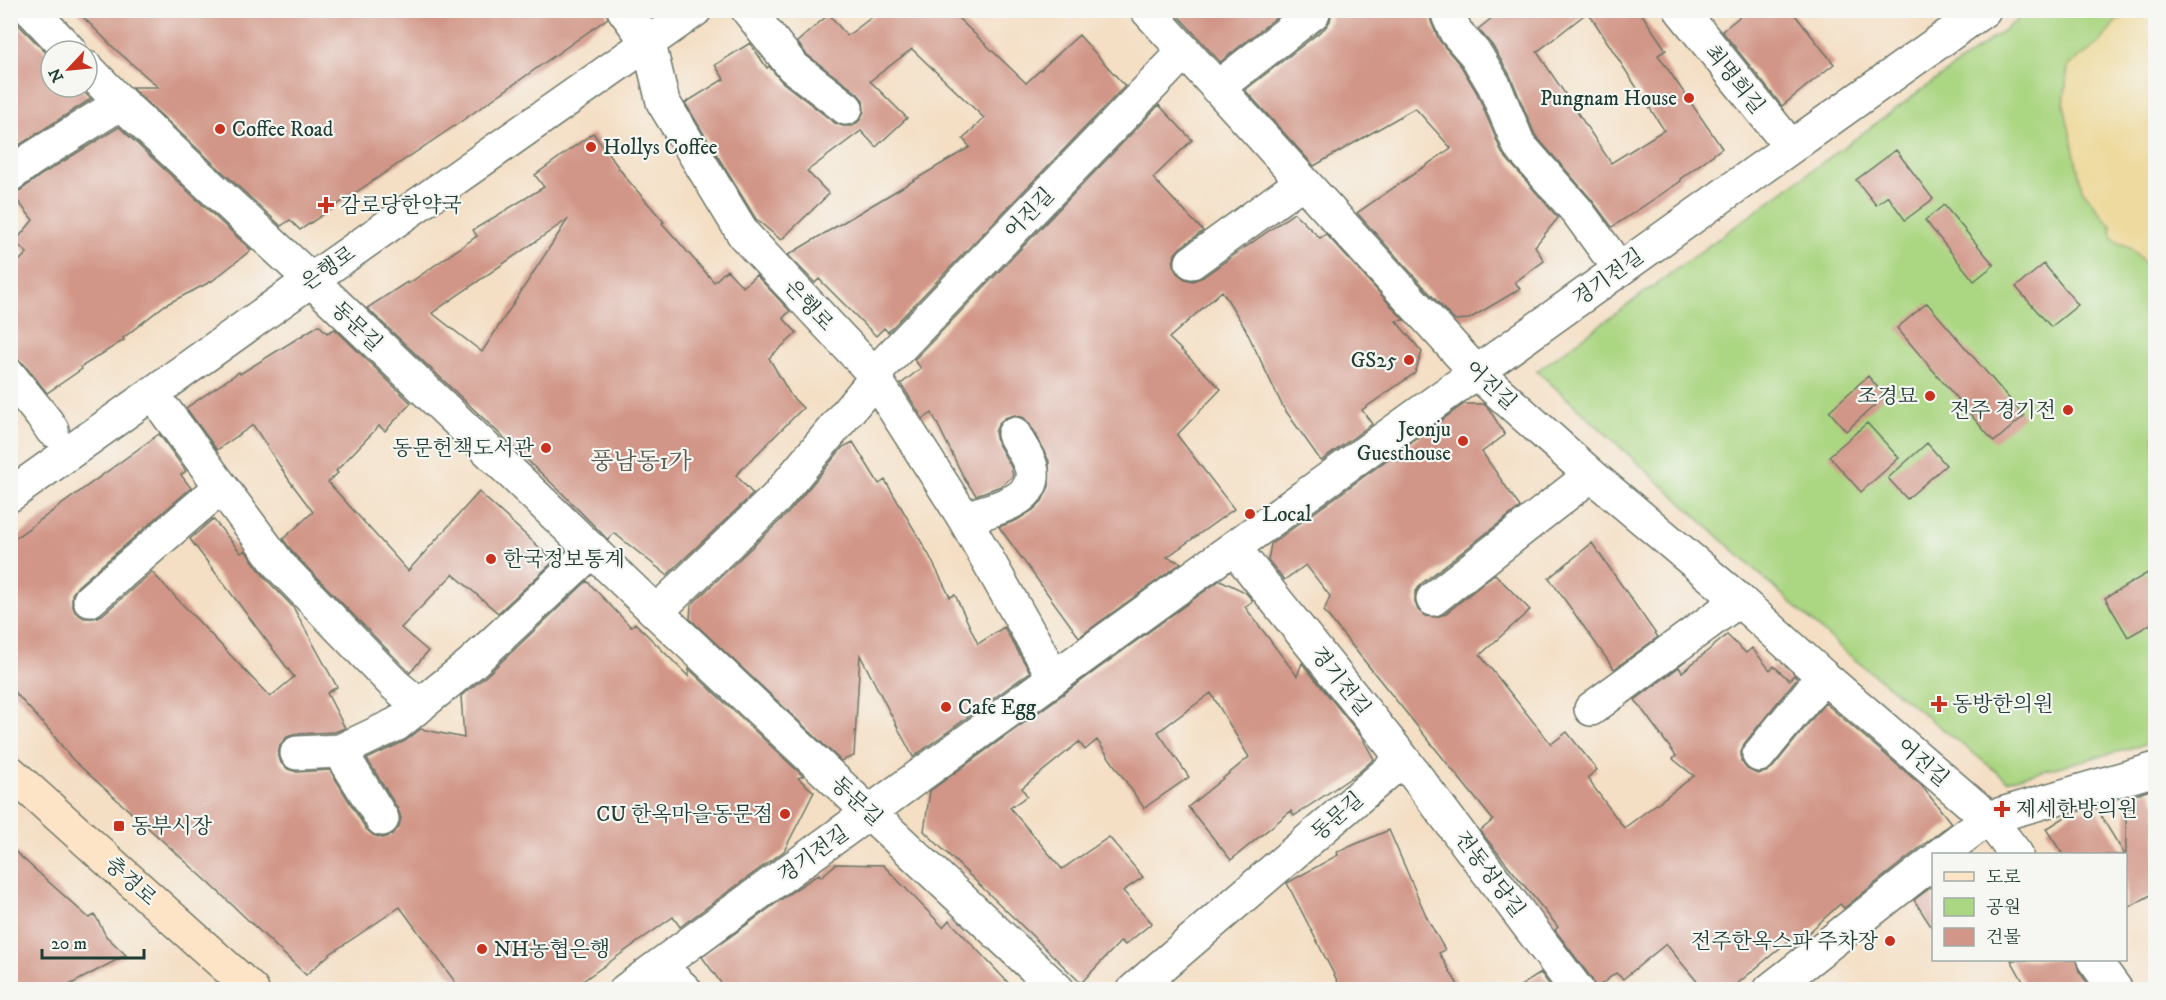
<svg xmlns="http://www.w3.org/2000/svg" width="2166" height="1000" viewBox="0 0 2166 1000" font-family="'IM FELL DW Pica','Noto Serif KR',serif">
<rect width="100%" height="100%" fill="#f6f6f2"/>
<filter id="ink" filterUnits="userSpaceOnUse"><feTurbulence type="fractalNoise" baseFrequency=".0167" numOctaves="2"/><feDisplacementMap in="SourceGraphic" scale="12" xChannelSelector="R" yChannelSelector="G"/><feConvolveMatrix kernelMatrix="1 2 1 2 8 2 1 2 1" color-interpolation-filters="sRGB"/></filter>
<filter id="wash" filterUnits="userSpaceOnUse"><feTurbulence type="fractalNoise" baseFrequency=".008" numOctaves="4" result="noise"/><feDisplacementMap in="SourceGraphic" scale="24" xChannelSelector="R" yChannelSelector="G"/><feGaussianBlur stdDeviation="1.35" result="paint"/><feColorMatrix in="noise" values="0 0 0 0 0 0 0 0 0 0 0 0 0 0 0 0 0 1.4 0 .05"/><feComposite in="paint" operator="in"/></filter>
<g filter="url(#wash)">
<rect width="100%" height="100%" fill="#f4dfc5"/>
<path fill="#abd682" stroke="#658a5b" stroke-width="1.5" d="M 2030,11 L 2155,11 L 2155,742 L 2007,780 L 1844,651 L 1537,371 Z"/>
<path fill="#eeda9e" stroke="#868c69" stroke-width="1.5" d="M 2136,10 L 2155,11 L 2155,279 C 2148,269 2141,256 2131,249 C 2121,241 2111,245 2111,226 L 2082,189 L 2064,105 L 2068,66 L 2100,43 L 2115,22 Z"/>
<g id="blocks">
<path fill="#d19687" fill-rule="evenodd" d="M 10,10 L 13,10 L 17,23 L 51,58 L 51,87 L 79,87 L 91,99 L 10,151 Z
M 76,10 L 606,10 L 608,18 L 456,125 L 300,230 L 290,220 L 281,226 L 134,90 L 132,87 L 158,87 L 114,48 Z
M 958,10 L 958,18 L 1026,83 L 1079,35 L 1125,86 L 888,332 L 884,328 L 876,336 L 819,279 L 815,283 L 788,255 L 970,147 L 963,139 L 984,118 L 912,49 L 870,81 L 907,118 L 876,147 L 861,131 L 807,171 L 829,194 L 781,240 L 756,219 L 685,103 L 724,79 L 715,65 L 750,43 L 767,68 L 769,66 L 782,82 L 835,123 L 843,126 L 853,126 L 860,120 L 864,111 L 863,100 L 857,93 L 806,54 L 797,42 L 829,14 L 847,36 L 880,11 Z
M 1173,10 L 1286,10 L 1220,62 Z
M 1332,10 L 1432,10 L 1430,17 L 1432,24 L 1439,40 L 1461,66 L 1477,93 L 1502,153 L 1558,218 L 1535,246 L 1544,261 L 1515,282 L 1520,289 L 1469,319 L 1454,320 L 1357,213 L 1451,148 L 1415,108 L 1314,166 L 1245,90 L 1325,28 L 1330,21 Z
M 1502,10 L 1639,10 L 1666,50 L 1658,55 L 1722,148 L 1680,179 L 1681,181 L 1612,227 L 1591,199 L 1535,135 L 1510,75 L 1492,45 L 1478,29 ZM 1588,12 L 1664,130 L 1611,163 L 1537,52 Z
M 1748,10 L 1791,10 L 1834,64 L 1782,106 L 1722,31 Z
M 1159,105 L 1192,140 L 1153,178 L 1203,231 L 1181,247 L 1175,254 L 1173,265 L 1177,273 L 1185,279 L 1193,281 L 1203,277 L 1294,213 L 1320,238 L 1326,234 L 1404,320 L 1396,321 L 1422,352 L 1415,373 L 1362,410 L 1372,424 L 1321,461 L 1283,407 L 1245,328 L 1222,291 L 1169,338 L 1221,389 L 1177,435 L 1234,509 L 1167,557 L 1181,563 L 1079,637 L 999,527 L 1017,520 L 1033,510 L 1042,501 L 1049,486 L 1049,461 L 1030,425 L 1024,418 L 1015,415 L 1005,418 L 999,423 L 995,432 L 997,442 L 1011,467 L 1013,476 L 1001,486 L 976,495 L 965,480 L 932,413 L 923,419 L 901,384 L 921,368 L 914,360 Z
M 119,127 L 251,250 L 212,281 L 165,305 L 123,338 L 124,340 L 81,367 L 82,369 L 47,393 L 24,364 L 17,359 L 10,358 L 10,270 L 27,253 L 15,242 L 33,220 L 12,194 L 21,190 L 41,175 Z
M 593,133 L 627,179 L 664,222 L 662,223 L 714,282 L 727,270 L 743,287 L 756,275 L 790,311 L 783,318 L 797,333 L 769,358 L 791,396 L 803,408 L 736,475 L 753,494 L 667,575 L 614,533 L 608,540 L 563,494 L 367,308 L 407,282 L 408,284 L 477,236 L 473,230 L 544,187 L 535,175 ZM 568,219 L 482,352 L 432,313 Z
M 1896,150 L 1933,199 L 1905,220 L 1888,196 L 1876,205 L 1856,180 Z
M 1944,205 L 1994,265 L 1974,281 L 1925,220 Z
M 2044,264 L 2078,305 L 2051,327 L 2016,287 Z
M 1927,303 L 2024,416 L 1994,442 L 1897,328 Z
M 319,325 L 327,333 L 335,329 L 411,403 L 385,431 L 379,426 L 336,471 L 338,473 L 328,482 L 408,571 L 479,492 L 554,561 L 498,613 L 453,574 L 401,628 L 428,651 L 410,673 L 294,554 L 283,539 L 313,512 L 289,480 L 253,425 L 217,450 L 186,408 L 239,372 L 240,374 Z
M 1868,376 L 1885,396 L 1846,431 L 1829,411 Z
M 1464,404 L 1484,404 L 1489,409 L 1505,435 L 1482,452 L 1520,507 L 1421,584 L 1415,593 L 1415,602 L 1418,610 L 1425,616 L 1436,617 L 1445,614 L 1495,574 L 1530,610 L 1480,655 L 1551,744 L 1567,732 L 1597,770 L 1587,778 L 1624,828 L 1694,776 L 1673,759 L 1676,756 L 1635,700 L 1679,667 L 1682,672 L 1727,635 L 1746,653 L 1752,648 L 1770,670 L 1774,666 L 1789,680 L 1794,675 L 1797,678 L 1744,744 L 1741,752 L 1741,761 L 1747,769 L 1757,774 L 1766,772 L 1773,767 L 1825,703 L 1921,785 L 1951,823 L 1844,908 L 1840,904 L 1792,948 L 1787,942 L 1730,990 L 1704,990 L 1666,944 L 1623,979 L 1616,973 L 1595,989 L 1592,979 L 1555,930 L 1558,927 L 1480,831 L 1493,820 L 1324,611 L 1330,596 L 1306,565 L 1284,580 L 1268,560 L 1271,544 Z
M 1867,423 L 1899,458 L 1861,492 L 1829,456 Z
M 159,434 L 186,471 L 181,475 L 191,488 L 78,586 L 72,594 L 72,604 L 75,612 L 84,618 L 94,618 L 102,615 L 152,572 L 270,697 L 294,677 L 190,539 L 213,519 L 241,553 L 245,550 L 266,579 L 293,607 L 337,687 L 327,693 L 345,728 L 335,732 L 296,734 L 287,737 L 280,745 L 278,754 L 281,763 L 288,769 L 297,772 L 330,770 L 366,829 L 373,835 L 382,838 L 391,835 L 399,827 L 401,818 L 398,809 L 367,759 L 405,741 L 421,729 L 464,738 L 461,696 L 485,677 L 587,581 L 631,627 L 635,623 L 689,677 L 689,669 L 803,776 L 798,778 L 814,792 L 784,851 L 680,927 L 673,917 L 570,990 L 461,990 L 400,907 L 330,954 L 306,975 L 208,882 L 72,759 L 50,731 L 10,687 L 10,542 Z
M 853,442 L 879,484 L 885,480 L 929,555 L 950,597 L 955,595 L 978,644 L 1004,627 L 1030,672 L 913,757 L 860,655 L 854,756 L 841,761 L 690,619 L 691,605 L 789,512 L 843,447 Z
M 1927,443 L 1946,465 L 1907,499 L 1888,478 Z
M 1592,543 L 1658,637 L 1614,669 L 1549,578 Z
M 2156,568 L 2156,621 L 2128,637 L 2105,598 Z
M 1220,580 L 1245,592 L 1253,601 L 1245,607 L 1297,676 L 1302,663 L 1361,736 L 1374,759 L 1358,773 L 1294,816 L 1291,811 L 1231,860 L 1188,807 L 1249,757 L 1211,693 L 1158,732 L 1189,777 L 1144,808 L 1097,740 L 1085,750 L 1079,742 L 1022,788 L 1027,796 L 1010,808 L 1062,869 L 1109,837 L 1143,877 L 1123,891 L 1152,923 L 1125,945 L 1121,941 L 1081,983 L 924,831 L 930,791 Z
M 2150,790 L 2156,806 L 2156,892 L 2126,909 L 2126,798 Z
M 2094,807 L 2096,808 L 2125,855 L 2063,855 L 2046,829 L 2070,814 Z
M 1389,830 L 1428,920 L 1445,950 L 1439,953 L 1461,990 L 1342,990 L 1287,883 L 1338,855 L 1337,852 Z
M 10,847 L 89,918 L 95,915 L 106,936 L 126,955 L 60,990 L 10,990 Z
M 836,864 L 883,865 L 943,927 L 949,920 L 1015,990 L 726,990 L 702,957 L 793,891 L 819,874 L 821,877 Z
M 1934,885 L 1934,931 L 1914,900 Z
M 2011,960 L 2076,960 L 2079,971 L 2092,990 L 2028,990 Z
M 1541,973 L 1553,990 L 1514,990 Z"/>
</g>
</g>
<g filter="url(#ink)">
<use href="#blocks" fill-opacity="0" stroke="#6a7667" stroke-width="1.5"/>
<g fill="none" stroke-linecap="round" stroke-linejoin="round">
<g stroke="#6a7667" stroke-width="36">
<path id="street" d="M 31,10 L 70,51
M 624,10 L 649,44 L 663,102 L 744,235 L 874,374 L 875,379 L 964,518 L 1054,677
M 748,10 L 793,67 L 846,108
M 1147,10 L 1476,372 L 1591,475 L 1739,600 L 1823,676 L 1988,818 L 2016,854
M 1453,10 L 1449,17 L 1456,32 L 1476,55 L 1494,85 L 1519,145 L 1577,211 L 1607,252
M 1681,10 L 1791,147
M 87,68 L 121,103 L 311,280 L 656,612 L 1058,990
M 1217,88 L 1313,13
M 10,175 L 30,160 L 121,103
M 1192,262 L 1302,182
M 874,374 L 1184,52
M 10,376 L 46,421 L 52,430
M 166,412 L 280,566 L 395,685 L 420,706
M 10,495 L 311,280 L 695,10
M 964,518 C 987,511 1041,502 1031,467 C 1028,456 1019,445 1014,434
M 1234,548 L 1403,759 L 1577,990
M 1433,599 L 1591,475
M 90,600 L 221,487
M 656,612 L 776,498 L 875,379
M 1591,709 L 1739,600
M 340,751 L 382,819
M 297,753 L 340,751 L 397,724 L 472,663 L 593,550
M 1759,755 L 1823,676
M 1941,854 L 1988,818 L 2156,769
M 2094,960 L 2116,990
M 659,966 L 685,990
M 626,990 C 1077,660 1528,332 1984,10
M 1134,990 L 1403,759
M 1770,990 L 1934,861"/>
</g>
<g stroke="#6a7667" stroke-width="36">
<path id="secondary" d="M 10,772 L 252,990"/>
</g>
<use href="#street" stroke="#fff" stroke-width="33"/>
<use href="#secondary" stroke="#fee4c6" stroke-width="33"/>
</g>
</g>
<g fill="#c8321e" stroke="#f6f6f2" stroke-width="2">
<circle cx="1689" cy="98" r="6"/>
<circle cx="220" cy="129" r="6"/>
<circle cx="591" cy="147" r="6"/>
<path d="M323 196h6v6h6v6h-6v6h-6v-6h-6v-6h6z"/>
<circle cx="1409" cy="360" r="6"/>
<circle cx="1930" cy="396" r="6"/>
<circle cx="2068" cy="410" r="6"/>
<circle cx="1463" cy="441" r="6"/>
<circle cx="546" cy="448" r="6"/>
<circle cx="1250" cy="514" r="6"/>
<circle cx="491" cy="559" r="6"/>
<path d="M1936 695h6v6h6v6h-6v6h-6v-6h-6v-6h6z"/>
<circle cx="946" cy="707" r="6"/>
<path d="M1999 800h6v6h6v6h-6v6h-6v-6h-6v-6h6z"/>
<circle cx="785" cy="814" r="6"/>
<rect x="113" y="820" width="12" height="12" rx="3"/>
<circle cx="1890" cy="941" r="6"/>
<circle cx="482" cy="949" r="6"/>
</g>
<g text-anchor="middle" stroke-width="4.5" stroke-linejoin="round" paint-order="stroke">
<g font-size="21" fill="#1f3d34" stroke="#f6f6f2">
<text transform="translate(1735 79) rotate(51)" y="7">최명희길</text>
<text transform="translate(1029 213) rotate(-46)" y="7">어진길</text>
<text transform="translate(328 268) rotate(-35)" y="7">은행로</text>
<text transform="translate(1608 277) rotate(-36)" y="7">경기전길</text>
<text transform="translate(809 305) rotate(47)" y="7">은행로</text>
<text transform="translate(357 326) rotate(44)" y="7">동문길</text>
<text transform="translate(1491 385) rotate(43)" y="7">어진길</text>
<text transform="translate(1341 681) rotate(51)" y="7">경기전길</text>
<text transform="translate(1923 762) rotate(41)" y="7">어진길</text>
<text transform="translate(857 801) rotate(43)" y="7">동문길</text>
<text transform="translate(1337 816) rotate(-41)" y="7">동문길</text>
<text transform="translate(813 854) rotate(-36)" y="7">경기전길</text>
<text transform="translate(1490 874) rotate(53)" y="7">전동성당길</text>
<text transform="translate(131 881) rotate(42)" y="7">충경로</text>
</g>
<g font-size="21" fill="#1f3d34" stroke="#f6f6f2" text-anchor="start">
<text x="1677" y="105" text-anchor="end">Pungnam House</text>
<text x="232" y="136">Coffee Road</text>
<text x="603" y="154">Hollys Coffee</text>
<text x="340" y="212">감로당한약국</text>
<text x="1397" y="367" text-anchor="end">GS25</text>
<text x="1918" y="403" text-anchor="end">조경묘</text>
<text x="2056" y="417" text-anchor="end">전주 경기전</text>
<text x="1451" y="436" text-anchor="end">Jeonju<tspan x="1451" dy="24">Guesthouse</tspan></text>
<text x="534" y="455" text-anchor="end">동문헌책도서관</text>
<text x="1262" y="521">Local</text>
<text x="503" y="566">한국정보통계</text>
<text x="1952" y="711">동방한의원</text>
<text x="958" y="714">Cafe Egg</text>
<text x="2016" y="816">제세한방의원</text>
<text x="773" y="821" text-anchor="end">CU 한옥마을동문점</text>
<text x="131" y="833">동부시장</text>
<text x="1878" y="948" text-anchor="end">전주한옥스파 주차장</text>
<text x="494" y="956">NH농협은행</text>
</g>
<g font-size="24" fill="#5d5c51" stroke="#f6f6f2">
<text x="641" y="469">풍남동1가</text>
</g>
</g>
<rect width="2166" height="1000" fill="none" stroke="#f6f6f2" stroke-width="36"/>
<rect x="1932" y="853" width="195" height="108" fill="#f6f6f2" stroke="#a0aca6" stroke-width="1.5"/>
<rect x="1944" y="872" width="30" height="9" fill="#fee4c6" stroke="#a0aca6" stroke-width="1.5"/>
<text x="1986" y="883" font-size="18" fill="#1f3d34">도로</text>
<rect x="1944" y="898" width="30" height="18" fill="#abd682" stroke="#a0aca6" stroke-width="1.5"/>
<text x="1986" y="913" font-size="18" fill="#1f3d34">공원</text>
<rect x="1944" y="928" width="30" height="18" fill="#d19687" stroke="#a0aca6" stroke-width="1.5"/>
<text x="1986" y="943" font-size="18" fill="#1f3d34">건물</text>
<g transform="translate(69 69) rotate(244)"><circle r="28" fill="#f6f6f2" stroke="#a0aca6" stroke-width="1.5"/>
<path d="M0-4.5L10 22L0 15L-10 22Z" fill="#c8321e"/>
<text y="-9" font-size="16" font-weight="bold" text-anchor="middle" fill="#1f3d34">N</text>
</g>
<path d="M42 949v9h102v-9" fill="none" stroke="#1f3d34" stroke-width="3"/>
<text x="51" y="949" font-size="18" fill="#1f3d34" stroke="#f6f6f2" stroke-width="4.5" paint-order="stroke">20 m</text>
</svg>
